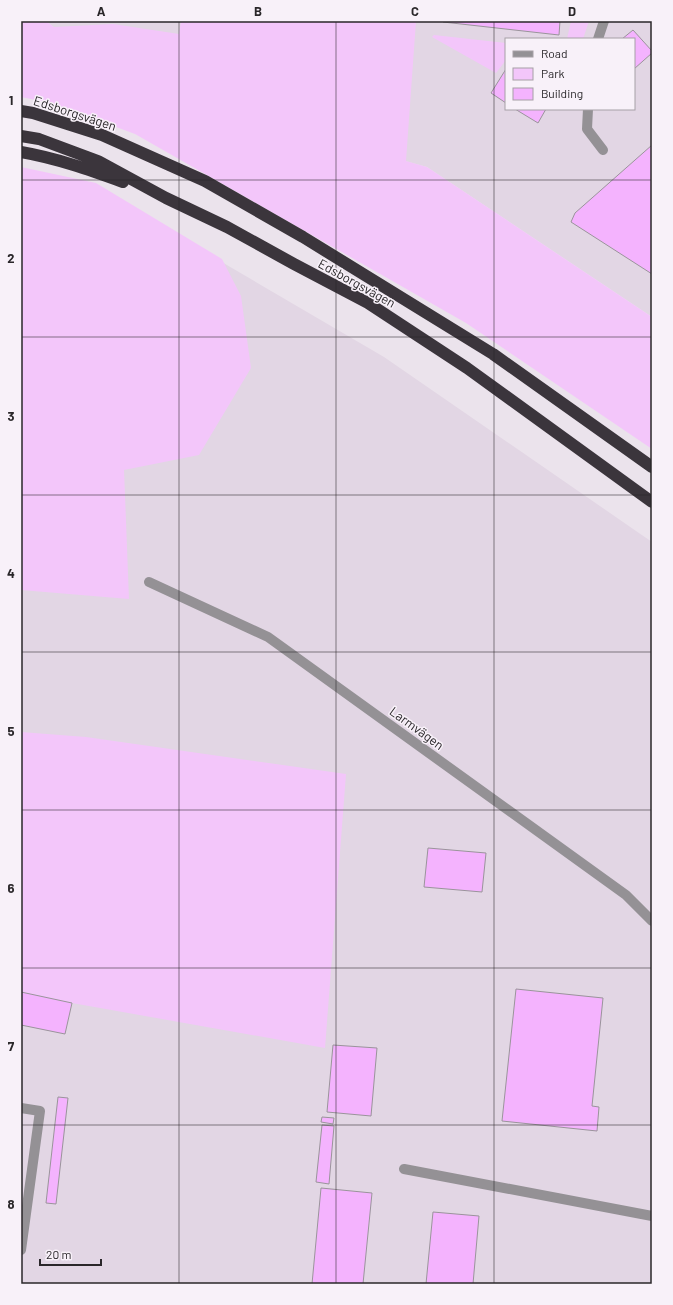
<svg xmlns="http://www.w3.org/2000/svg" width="673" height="1305" viewBox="0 0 673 1305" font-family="Barlow,sans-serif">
<rect width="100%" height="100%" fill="#ebe3ec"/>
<path fill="#e2d6e4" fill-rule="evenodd" d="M 46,21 L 652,21 L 652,317 L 427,167 L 191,102 L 83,51 ZM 506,39 L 634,39 L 634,109 L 506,109 Z
M 21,179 L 114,199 L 384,357 L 652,542 L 652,1284 L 21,1284 Z"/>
<path fill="#f3c6fa" d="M 21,21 L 46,21 L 54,27 L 113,24 L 179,34 L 181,21 L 416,21 L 406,161 L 427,167 L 652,317 L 652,449 L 466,323 L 135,134 L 51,103 L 21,97 Z
M 571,21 L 589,21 L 583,39 L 567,39 Z
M 434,35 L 506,43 L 506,60 L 496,73 L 432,37 Z
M 21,167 L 96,183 L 222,259 L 241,296 L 251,368 L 199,455 L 124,470 L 129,599 L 21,590 Z
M 21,732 L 86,737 L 346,774 L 325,1048 L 72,1003 L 21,992 Z"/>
<path fill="#f4b3fe" stroke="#9a949b" d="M 443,21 L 560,21 L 559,35 L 443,22 Z
M 633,30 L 652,51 L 652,53 L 634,69 L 634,39 L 622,39 Z
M 506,69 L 506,103 L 491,93 Z
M 515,109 L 546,109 L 538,123 Z
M 652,145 L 652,274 L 571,222 L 575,213 Z
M 428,848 L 486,853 L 482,892 L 424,887 Z
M 516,989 L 603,998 L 592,1106 L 599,1107 L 597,1131 L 502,1121 Z
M 21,992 L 72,1003 L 65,1034 L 21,1025 Z
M 333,1045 L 377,1048 L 371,1116 L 327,1112 Z
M 58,1097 L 68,1098 L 56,1204 L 46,1203 Z
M 322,1117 L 334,1118 L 333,1124 L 321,1122 Z
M 322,1125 L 334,1126 L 329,1184 L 316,1182 Z
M 321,1188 L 372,1193 L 363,1284 L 312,1284 Z
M 433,1212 L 479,1216 L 473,1284 L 426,1284 Z"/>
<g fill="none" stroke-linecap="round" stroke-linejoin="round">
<path stroke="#949195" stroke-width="10" d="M 598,39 L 604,21
M 588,109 L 587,129 L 603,150
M 149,582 L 268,637 L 626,895 L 652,921
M 21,1108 L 40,1111 L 21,1250
M 404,1169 L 652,1216"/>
<path stroke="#3b353c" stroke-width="12" d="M 21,111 L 33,113 L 102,135 L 205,181 L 303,237 L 493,354 L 652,467
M 21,136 L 39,139 L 98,161 L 166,198 L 227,227 L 294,264 L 368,303 L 467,368 L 652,502
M 21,152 C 56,158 90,170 123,182"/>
</g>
<path fill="none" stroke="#2a272a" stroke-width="1" stroke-opacity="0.55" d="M 179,21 L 179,1284M 336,21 L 336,1284M 494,21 L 494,1284M 21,180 L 652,180M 21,337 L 652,337M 21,495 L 652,495M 21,652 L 652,652M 21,810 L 652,810M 21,968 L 652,968M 21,1125 L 652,1125"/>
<g text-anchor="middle" stroke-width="3" stroke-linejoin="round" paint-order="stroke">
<g font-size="13" fill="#2a272a" stroke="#f8f1f9">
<text transform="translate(75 113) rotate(18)" y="5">Edsborgsvägen</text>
<text transform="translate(357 283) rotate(29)" y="5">Edsborgsvägen</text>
<text transform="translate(417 728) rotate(36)" y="5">Larmvägen</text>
</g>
</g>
<rect width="673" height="1305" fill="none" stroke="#f8f1f9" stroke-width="44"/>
<rect x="505" y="38" width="130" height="72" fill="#f8f1f9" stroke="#a6a0a6"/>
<rect x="513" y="51" width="20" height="6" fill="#949195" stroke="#a6a0a6"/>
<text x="541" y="58" font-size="12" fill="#2a272a">Road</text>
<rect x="513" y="68" width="20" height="12" fill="#f3c6fa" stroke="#a6a0a6"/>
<text x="541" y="78" font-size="12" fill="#2a272a">Park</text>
<rect x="513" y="88" width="20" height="12" fill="#f4b3fe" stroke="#a6a0a6"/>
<text x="541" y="98" font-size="12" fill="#2a272a">Building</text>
<path d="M40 1259v6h61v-6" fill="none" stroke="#2a272a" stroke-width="2"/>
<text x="46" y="1259" font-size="12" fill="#2a272a" stroke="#f8f1f9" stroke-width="3" paint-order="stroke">20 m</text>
<rect x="22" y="22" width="629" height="1261" fill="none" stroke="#2a272a" stroke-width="1.5"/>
<g font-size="13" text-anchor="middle" font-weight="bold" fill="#2a272a">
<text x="101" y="16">A</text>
<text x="258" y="16">B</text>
<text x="415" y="16">C</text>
<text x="572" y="16">D</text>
<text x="11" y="105">1</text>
<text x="11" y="263">2</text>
<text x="11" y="421">3</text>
<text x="11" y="578">4</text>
<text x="11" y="736">5</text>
<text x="11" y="893">6</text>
<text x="11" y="1051">7</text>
<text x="11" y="1209">8</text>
</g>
</svg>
